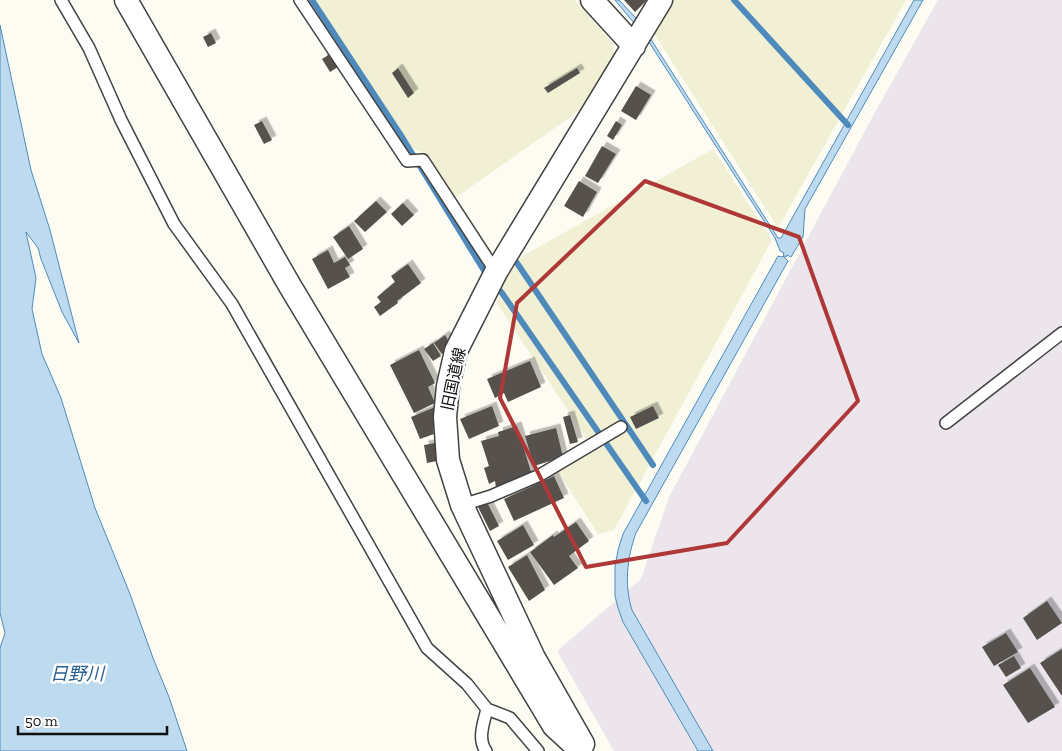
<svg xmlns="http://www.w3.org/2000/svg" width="1062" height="751" viewBox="0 0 1062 751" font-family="'Zilla Slab','Noto Sans JP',serif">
<defs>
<filter id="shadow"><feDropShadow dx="4.5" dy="-4.5" stdDeviation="0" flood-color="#0004"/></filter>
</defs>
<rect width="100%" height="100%" fill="#fdfcf3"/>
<path fill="#ece5ec" d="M 938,0 L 1062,0 L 1062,751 L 614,751 L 557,651 L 641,579 L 669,497 L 874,114 Z"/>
<path fill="#f1f0d5" d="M 311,0 L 575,0 L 614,45 L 612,47 L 615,55 L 594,98 L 572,116 L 455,198 L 429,156 L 404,144 Z
M 668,0 L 906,0 L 778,228 L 651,29 Z
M 713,149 L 772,240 L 614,530 L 598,534 L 557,470 L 631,426 L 626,418 L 588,441 L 496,302 L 504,290 L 502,286 L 519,258 Z"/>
<path fill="#bddaef" stroke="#4e8bbc" d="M 615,0 L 619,0 L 635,17 L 652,41 L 778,238 L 781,238 L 914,0 L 923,0 L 805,209 L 803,237 L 791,257 L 787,255 L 786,257 L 783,255 L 784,253 L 780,251 L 775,238 L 647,39 Z
M 0,25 L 31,170 L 50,230 L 79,343 L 62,312 L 41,259 L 38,248 L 26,232 L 36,278 L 32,309 L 42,354 L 61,398 L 95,508 L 130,594 L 153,658 L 169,697 L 187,751 L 0,751 L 0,648 L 5,633 L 0,613 Z
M 778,256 L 782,257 L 783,256 L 788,261 L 636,533 C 627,558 624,584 632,610 L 713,751 L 698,751 L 623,622 L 618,608 L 615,596 L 615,567 L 618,550 L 623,534 Z"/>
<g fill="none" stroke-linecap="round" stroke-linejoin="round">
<path stroke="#4e8bbc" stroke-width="6" d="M 312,0 L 402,137 L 488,277
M 734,0 L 848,125
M 517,263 L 653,465
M 495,285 L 502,293 L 646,501"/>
</g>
<path fill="#56514d" filter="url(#shadow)" d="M 624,0 L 647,0 L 635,12 Z
M 211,33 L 216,43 L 208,47 L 203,37 Z
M 330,54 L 338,67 L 330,72 L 322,59 Z
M 398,68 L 414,93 L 408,98 L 392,73 Z
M 577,68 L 580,73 L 548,93 L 544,88 Z
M 636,86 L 651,95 L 636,120 L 621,111 Z
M 262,121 L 272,140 L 264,144 L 254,125 Z
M 616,121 L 622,125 L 613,140 L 607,136 Z
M 602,146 L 616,154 L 598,183 L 585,176 Z
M 579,181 L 597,192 L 583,217 L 564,206 Z
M 376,201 L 387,212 L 365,232 L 354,221 Z
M 403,203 L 414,215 L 402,226 L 391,214 Z
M 349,226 L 363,249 L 348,259 L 333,237 Z
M 328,250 L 334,263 L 345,257 L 350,265 L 345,268 L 350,277 L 328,289 L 312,259 Z
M 408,264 L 421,283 L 397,301 L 398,303 L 380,316 L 374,307 L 381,302 L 377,297 L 395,282 L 391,276 Z
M 445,335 L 448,340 L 446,351 L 442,354 L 434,343 Z
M 433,343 L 441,356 L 433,361 L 424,349 Z
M 419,350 L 435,383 L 428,387 L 435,403 L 414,413 L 390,365 Z
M 530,361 L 541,387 L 508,402 L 504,393 L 495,398 L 487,379 Z
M 492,406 L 499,426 L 469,439 L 460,419 Z
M 653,406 L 659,418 L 636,429 L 630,417 Z
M 435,407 L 436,428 L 433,429 L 434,434 L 420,439 L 411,417 Z
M 570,415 L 578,442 L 570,444 L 563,417 Z
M 517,426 L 532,475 L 496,488 L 495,481 L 489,484 L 484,468 L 489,466 L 481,441 L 499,436 L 498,432 Z
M 556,428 L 563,457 L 534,466 L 525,436 Z
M 435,443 L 437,461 L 427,463 L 424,445 Z
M 554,476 L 564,498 L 514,521 L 504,499 Z
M 487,502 L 499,526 L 490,531 L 478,507 Z
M 576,522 L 589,541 L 569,556 L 578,568 L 554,585 L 530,552 L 553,535 L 554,537 Z
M 523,525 L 534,545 L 508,560 L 497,541 Z
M 527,555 L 545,590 L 529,601 L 508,567 Z
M 1047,601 L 1062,623 L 1037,640 L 1023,618 Z
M 1006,633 L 1018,652 L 994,666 L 982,647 Z
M 1062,649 L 1062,696 L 1040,663 Z
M 1014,656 L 1021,668 L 1006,677 L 998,665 Z
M 1030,668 L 1055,707 L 1028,723 L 1003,685 Z"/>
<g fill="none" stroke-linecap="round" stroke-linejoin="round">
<g stroke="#424242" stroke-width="14">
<path id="lane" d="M 61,0 L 89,48 L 121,120 L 174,224 L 232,304 L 427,648 L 467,684 L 487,709 L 510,718 L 538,751
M 300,0 L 407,161 L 423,160 L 496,272
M 946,423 L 1062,333
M 462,505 L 491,496 L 540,475 L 621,427
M 486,751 C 477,739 484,722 487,709"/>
</g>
<g stroke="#424242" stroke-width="25">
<path id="street" d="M 126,0 L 290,286 L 554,726 L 581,751
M 592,0 L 634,46
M 583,744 L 534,658 L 462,505 L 448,460 L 445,417 L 448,386 L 456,351 L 496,272 L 661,0"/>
</g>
<use href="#lane" stroke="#fff" stroke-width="11"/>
<use href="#street" stroke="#fff" stroke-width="22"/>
</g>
<path fill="none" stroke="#ae3838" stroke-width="4" stroke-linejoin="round" d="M 645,181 L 799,237 L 858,401 L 727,543 L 586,567 L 500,398 L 517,303 Z"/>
<g text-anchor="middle" stroke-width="5" stroke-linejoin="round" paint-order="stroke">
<g font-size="16" fill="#0f0f0f" stroke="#fff">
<text transform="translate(453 379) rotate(-78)" y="6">旧国道線</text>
</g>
<g font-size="18" font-style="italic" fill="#285e92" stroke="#fff">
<text x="77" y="680">日野川</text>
</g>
</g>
<path d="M18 726v8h149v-8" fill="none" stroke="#0f0f0f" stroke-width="2.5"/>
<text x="25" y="726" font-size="15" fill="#0f0f0f" stroke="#ffffff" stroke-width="4" paint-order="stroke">50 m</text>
</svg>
